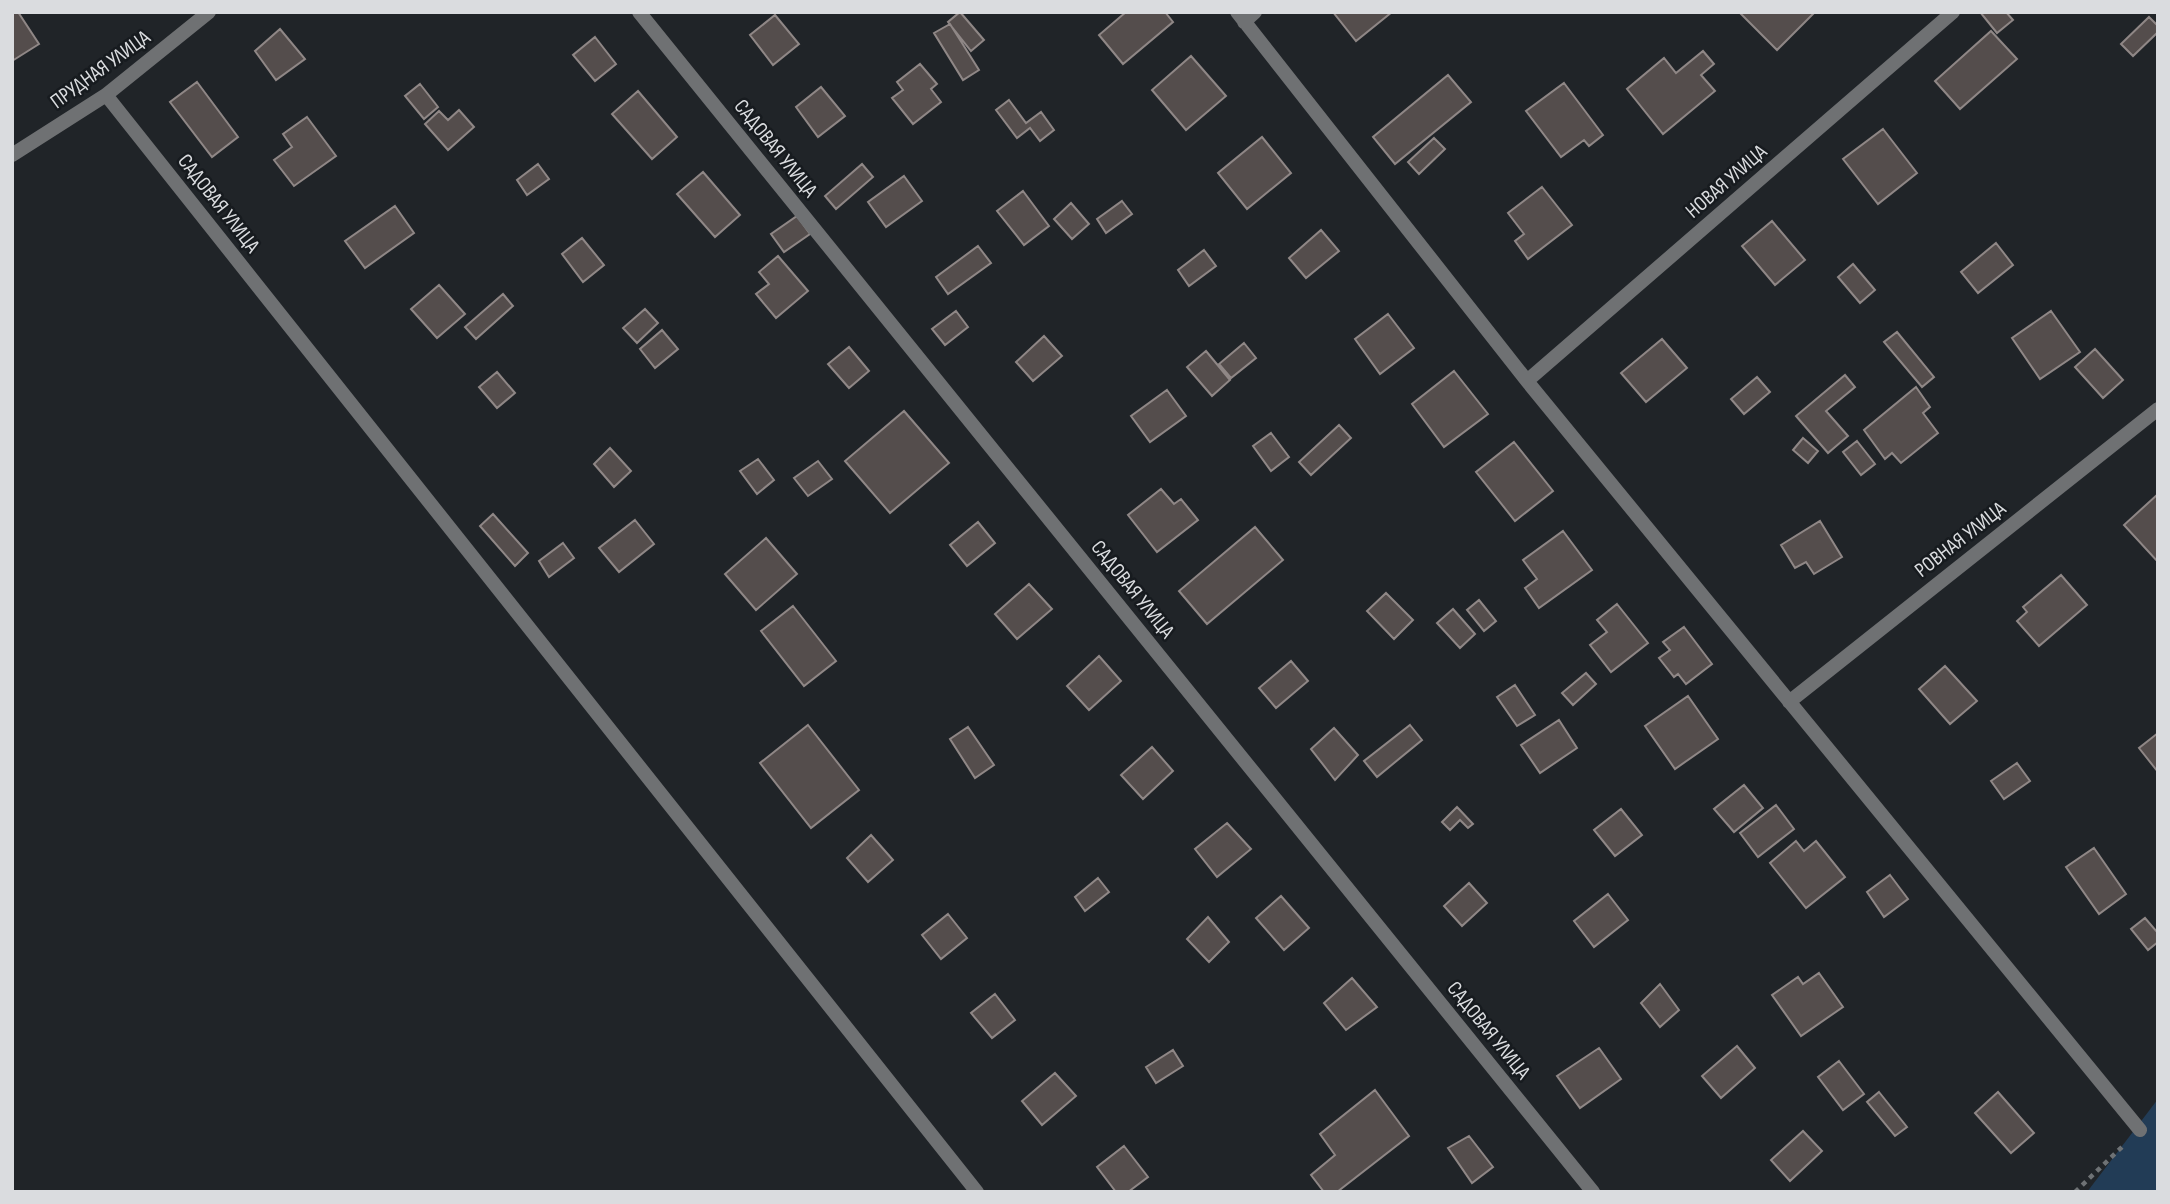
<svg xmlns="http://www.w3.org/2000/svg" width="2170" height="1204" viewBox="0 0 2170 1204" font-family="'Sofia Sans Condensed',sans-serif">
<rect width="100%" height="100%" fill="#202428"/>
<path fill="#223c56" d="M 2158,1099 L 2158,1192 L 2087,1192 Z"/>
<path fill="#544d4c" stroke="#8f8786" stroke-width="2" d="M 12,12 L 18,12 L 39,44 L 12,61 Z
M 960,12 L 984,40 L 971,51 L 948,22 Z
M 1126,12 L 1165,12 L 1173,22 L 1123,64 L 1099,35 Z
M 1333,12 L 1392,12 L 1356,41 Z
M 1739,12 L 1815,12 L 1777,50 Z
M 1980,12 L 2006,12 L 2013,20 L 1997,33 Z
M 775,15 L 799,44 L 773,65 L 750,35 Z
M 2149,17 L 2158,26 L 2158,32 L 2133,56 L 2121,44 Z
M 950,24 L 979,70 L 963,80 L 934,33 Z
M 280,29 L 305,59 L 276,80 L 255,51 Z
M 1991,31 L 2017,59 L 1960,109 L 1935,81 Z
M 595,37 L 616,64 L 595,81 L 573,55 Z
M 1703,51 L 1714,64 L 1701,75 L 1715,91 L 1663,134 L 1627,89 L 1664,58 L 1676,73 Z
M 1191,56 L 1226,96 L 1186,130 L 1152,90 Z
M 920,64 L 937,84 L 931,89 L 941,102 L 913,124 L 892,98 L 903,90 L 897,82 Z
M 1448,75 L 1471,102 L 1395,164 L 1373,137 Z
M 197,82 L 238,137 L 212,157 L 170,102 Z
M 1564,83 L 1603,135 L 1589,146 L 1584,140 L 1561,157 L 1526,111 Z
M 420,84 L 438,107 L 424,119 L 405,96 Z
M 821,87 L 845,116 L 818,137 L 796,107 Z
M 638,91 L 677,137 L 652,159 L 612,114 Z
M 1009,100 L 1026,123 L 1041,112 L 1054,130 L 1040,141 L 1030,128 L 1017,138 L 996,110 Z
M 459,110 L 474,127 L 448,150 L 425,124 L 439,111 L 448,120 Z
M 307,117 L 336,156 L 294,186 L 274,160 L 292,147 L 283,134 Z
M 1883,129 L 1917,173 L 1878,204 L 1843,159 Z
M 1262,137 L 1291,173 L 1247,209 L 1218,173 Z
M 1434,138 L 1445,149 L 1419,174 L 1408,162 Z
M 538,164 L 549,179 L 527,195 L 517,180 Z
M 862,164 L 873,177 L 836,209 L 825,196 Z
M 703,172 L 740,215 L 715,237 L 677,194 Z
M 904,176 L 922,201 L 886,227 L 868,202 Z
M 1542,187 L 1572,225 L 1528,259 L 1515,241 L 1524,234 L 1508,213 Z
M 1023,191 L 1049,226 L 1024,245 L 997,211 Z
M 1122,201 L 1132,214 L 1106,233 L 1097,219 Z
M 1071,203 L 1089,224 L 1072,239 L 1054,219 Z
M 395,206 L 414,233 L 365,268 L 345,241 Z
M 797,216 L 810,234 L 784,252 L 771,234 Z
M 1772,221 L 1805,260 L 1775,285 L 1742,246 Z
M 1321,230 L 1339,251 L 1306,278 L 1289,258 Z
M 582,238 L 604,265 L 583,282 L 562,254 Z
M 1996,243 L 2013,265 L 1978,293 L 1961,272 Z
M 978,246 L 991,263 L 948,294 L 936,277 Z
M 1204,250 L 1216,266 L 1189,286 L 1178,270 Z
M 778,256 L 808,291 L 776,318 L 756,294 L 769,284 L 759,272 Z
M 1853,264 L 1875,290 L 1860,303 L 1838,277 Z
M 439,285 L 465,314 L 437,338 L 411,309 Z
M 503,294 L 513,306 L 476,339 L 465,327 Z
M 645,309 L 658,323 L 637,343 L 623,328 Z
M 956,311 L 968,327 L 945,345 L 932,329 Z
M 2051,311 L 2080,352 L 2040,379 L 2012,338 Z
M 1388,314 L 1414,348 L 1380,374 L 1355,339 Z
M 662,330 L 678,349 L 655,368 L 640,349 Z
M 1897,332 L 1934,377 L 1922,387 L 1884,342 Z
M 1044,336 L 1062,356 L 1033,381 L 1016,362 Z
M 1662,339 L 1687,368 L 1646,402 L 1621,373 Z
M 1244,343 L 1256,358 L 1231,378 L 1219,364 Z
M 849,347 L 869,371 L 849,388 L 828,364 Z
M 2095,349 L 2123,380 L 2103,398 L 2075,367 Z
M 1206,351 L 1230,380 L 1212,396 L 1187,367 Z
M 1454,371 L 1488,414 L 1444,447 L 1412,404 Z
M 497,372 L 515,393 L 497,408 L 479,387 Z
M 1845,375 L 1855,387 L 1826,411 L 1848,436 L 1828,453 L 1796,416 Z
M 1757,377 L 1770,392 L 1744,414 L 1731,399 Z
M 1916,387 L 1930,407 L 1923,413 L 1938,433 L 1901,463 L 1892,453 L 1885,459 L 1864,430 Z
M 1167,390 L 1186,416 L 1150,442 L 1131,416 Z
M 904,411 L 949,463 L 890,513 L 845,461 Z
M 1339,425 L 1351,438 L 1311,475 L 1299,462 Z
M 1271,433 L 1289,457 L 1271,471 L 1253,446 Z
M 1803,438 L 1818,451 L 1808,463 L 1793,450 Z
M 1857,441 L 1875,464 L 1861,475 L 1843,452 Z
M 1514,442 L 1553,491 L 1515,521 L 1476,472 Z
M 610,448 L 631,471 L 614,487 L 594,464 Z
M 758,459 L 774,480 L 757,494 L 740,471 Z
M 818,461 L 832,479 L 808,496 L 794,478 Z
M 1161,489 L 1174,504 L 1181,499 L 1198,520 L 1157,552 L 1128,515 Z
M 2158,494 L 2158,562 L 2124,525 Z
M 493,514 L 528,553 L 515,566 L 480,526 Z
M 635,520 L 654,544 L 619,572 L 599,548 Z
M 1820,521 L 1842,557 L 1814,574 L 1806,562 L 1795,568 L 1781,545 Z
M 978,522 L 995,543 L 967,566 L 950,545 Z
M 1255,527 L 1283,560 L 1207,624 L 1179,591 Z
M 1563,531 L 1592,570 L 1539,608 L 1525,588 L 1537,579 L 1523,560 Z
M 766,538 L 797,574 L 756,610 L 725,574 Z
M 563,543 L 574,558 L 549,577 L 539,561 Z
M 2061,575 L 2087,605 L 2039,646 L 2017,621 L 2027,612 L 2023,607 Z
M 1029,584 L 1052,609 L 1017,639 L 995,614 Z
M 1386,593 L 1413,620 L 1394,639 L 1367,611 Z
M 1479,600 L 1496,621 L 1484,631 L 1467,610 Z
M 1617,604 L 1648,643 L 1611,672 L 1590,645 L 1607,632 L 1597,620 Z
M 793,606 L 836,661 L 804,686 L 761,631 Z
M 1453,609 L 1475,634 L 1460,648 L 1437,623 Z
M 1684,627 L 1712,664 L 1686,684 L 1678,674 L 1674,677 L 1659,658 L 1670,650 L 1663,642 Z
M 1099,656 L 1121,681 L 1089,710 L 1067,686 Z
M 1291,661 L 1308,681 L 1276,708 L 1259,688 Z
M 1945,666 L 1977,701 L 1950,724 L 1919,689 Z
M 1586,673 L 1596,684 L 1573,705 L 1562,693 Z
M 1515,685 L 1535,715 L 1517,726 L 1497,697 Z
M 1688,696 L 1718,739 L 1675,769 L 1645,726 Z
M 1559,720 L 1577,748 L 1540,773 L 1521,745 Z
M 808,725 L 859,790 L 811,828 L 760,763 Z
M 1410,725 L 1422,740 L 1377,777 L 1364,761 Z
M 968,727 L 994,765 L 975,778 L 950,739 Z
M 1334,728 L 1358,755 L 1335,780 L 1311,749 Z
M 2158,733 L 2158,772 L 2139,748 Z
M 1152,747 L 1173,771 L 1143,799 L 1121,775 Z
M 2017,763 L 2030,781 L 2004,799 L 1991,781 Z
M 1744,785 L 1763,808 L 1734,832 L 1714,809 Z
M 1776,805 L 1794,829 L 1758,857 L 1740,833 Z
M 1457,807 L 1473,824 L 1468,828 L 1460,820 L 1450,830 L 1442,822 Z
M 1621,809 L 1642,835 L 1615,856 L 1594,830 Z
M 1227,823 L 1251,849 L 1217,877 L 1195,849 Z
M 871,835 L 893,860 L 868,882 L 847,858 Z
M 1796,841 L 1804,851 L 1816,841 L 1845,877 L 1806,908 L 1770,863 Z
M 2094,848 L 2126,894 L 2099,914 L 2066,867 Z
M 1890,875 L 1908,899 L 1884,917 L 1867,892 Z
M 1098,878 L 1109,892 L 1085,911 L 1075,897 Z
M 1469,883 L 1487,903 L 1462,926 L 1444,906 Z
M 1608,894 L 1628,920 L 1594,947 L 1574,921 Z
M 1281,896 L 1309,928 L 1284,950 L 1256,918 Z
M 948,914 L 967,938 L 941,959 L 922,935 Z
M 1208,917 L 1229,942 L 1209,962 L 1187,939 Z
M 2145,918 L 2158,933 L 2158,942 L 2148,950 L 2131,929 Z
M 1819,973 L 1843,1007 L 1801,1036 L 1772,995 L 1798,977 L 1803,984 Z
M 1352,978 L 1377,1007 L 1346,1030 L 1324,1003 Z
M 1660,984 L 1679,1010 L 1660,1027 L 1641,1003 Z
M 995,994 L 1015,1020 L 992,1038 L 971,1013 Z
M 1737,1046 L 1755,1068 L 1721,1098 L 1702,1076 Z
M 1599,1048 L 1621,1079 L 1580,1108 L 1557,1076 Z
M 1173,1050 L 1183,1066 L 1156,1083 L 1146,1067 Z
M 1839,1061 L 1864,1094 L 1843,1110 L 1818,1077 Z
M 1055,1073 L 1076,1096 L 1042,1125 L 1022,1101 Z
M 1375,1090 L 1409,1136 L 1337,1192 L 1324,1192 L 1311,1175 L 1335,1155 L 1320,1134 Z
M 1879,1092 L 1907,1127 L 1895,1136 L 1867,1102 Z
M 1998,1092 L 2034,1133 L 2011,1153 L 1975,1113 Z
M 1803,1131 L 1822,1151 L 1790,1181 L 1771,1160 Z
M 1469,1136 L 1493,1167 L 1472,1183 L 1448,1148 Z
M 1124,1146 L 1148,1177 L 1128,1192 L 1116,1192 L 1097,1167 Z"/>
<g fill="none" stroke-linecap="round" stroke-linejoin="round">
<path stroke="#6e7275" stroke-width="4.5" stroke-dasharray="5 5" stroke-linecap="butt" d="M 2075,1192 L 2123,1146"/>
<path stroke="#6f7173" stroke-width="14" d="M 639,12 L 1593,1192
M 1237,12 L 1527,381 L 2140,1130
M 1244,22 L 1255,12
M 106,95 L 977,1192
M 12,155 L 106,95 L 209,12
M 1527,381 L 1953,12
M 1789,702 L 2158,409"/>
</g>
<g text-anchor="middle" stroke-width="5" stroke-linejoin="round" paint-order="stroke">
<g font-size="21" fill="#dadcdf" stroke="#171b1f">
<text transform="translate(100 69) rotate(-36)" y="7">ПРУДНАЯ УЛИЦА</text>
<text transform="translate(776 148) rotate(51)" y="7">САДОВАЯ УЛИЦА</text>
<text transform="translate(1726 181) rotate(-41)" y="7">НОВАЯ УЛИЦА</text>
<text transform="translate(219 203) rotate(52)" y="7">САДОВАЯ УЛИЦА</text>
<text transform="translate(1960 539) rotate(-38)" y="7">РОВНАЯ УЛИЦА</text>
<text transform="translate(1133 589) rotate(51)" y="7">САДОВАЯ УЛИЦА</text>
<text transform="translate(1489 1030) rotate(51)" y="7">САДОВАЯ УЛИЦА</text>
</g>
</g>
<rect width="2170" height="1204" fill="none" stroke="#dadcdf" stroke-width="28"/>
</svg>
